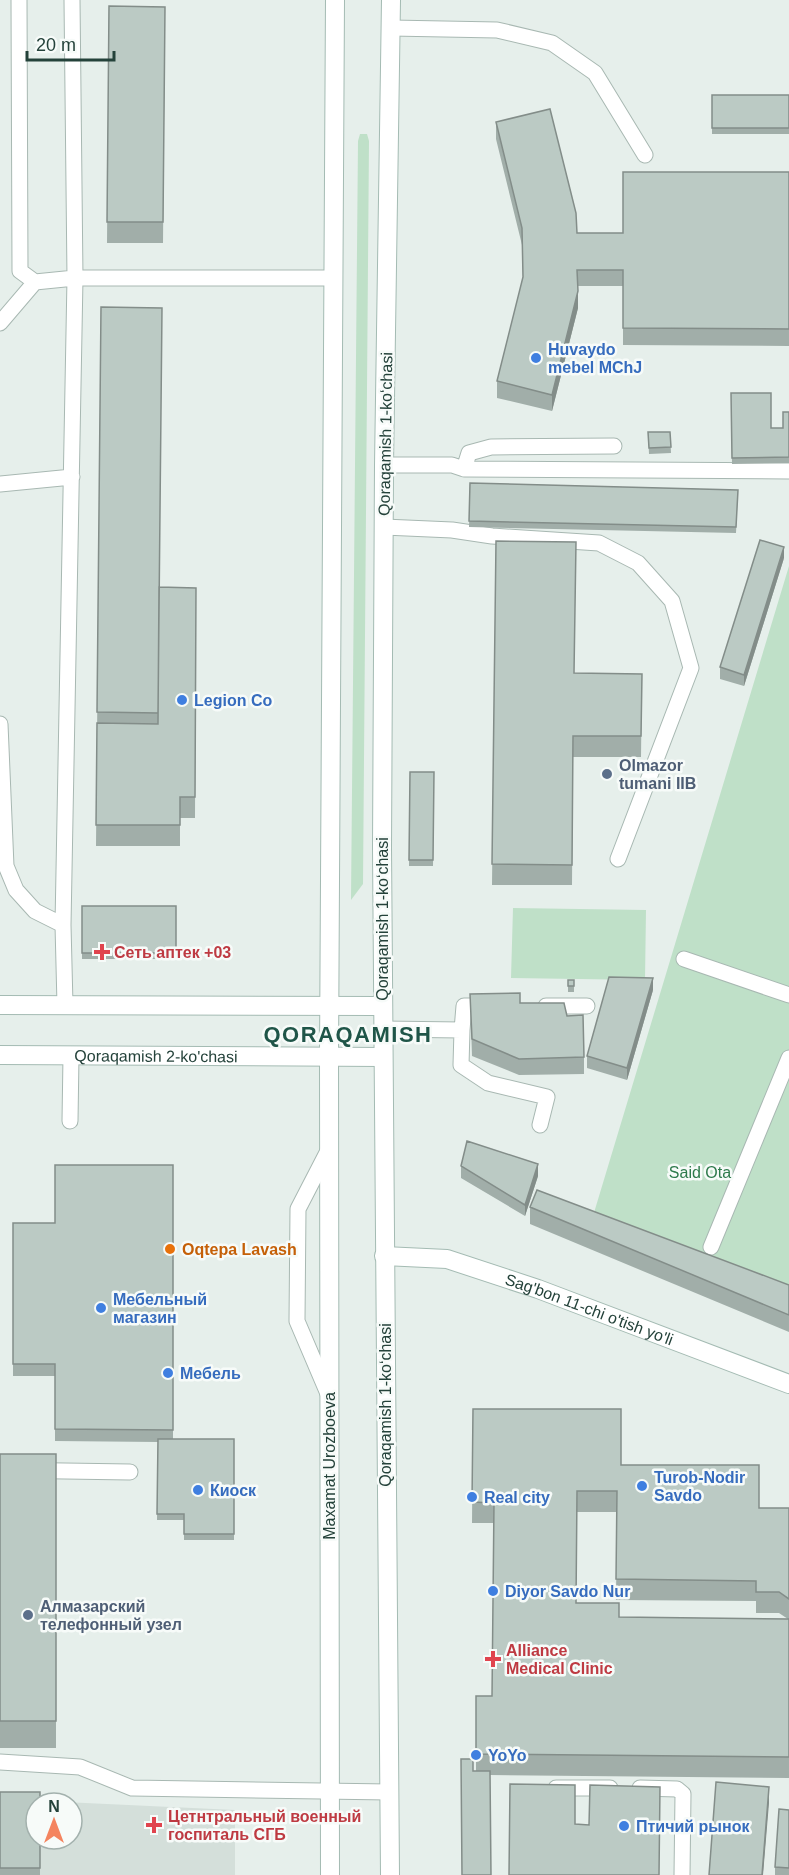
<svg xmlns="http://www.w3.org/2000/svg" width="789" height="1875" viewBox="0 0 789 1875" font-family="Helvetica,sans-serif">
<rect width="100%" height="100%" fill="#e6efeb"/>
<path fill="#d4dfda" fill-rule="evenodd" d="M 0,1799 L 235,1810 L 235,1875 L 0,1875 ZM 36,1803 L 72,1803 L 72,1839 L 36,1839 Z"/>
<path fill="#bfe0c8" d="M 360,134 L 367,134 L 369,141 L 363,884 L 351,900 L 358,141 Z
M 789,566 L 789,1300 L 590,1226 Z
M 513,908 L 646,910 L 645,980 L 511,978 Z"/>
<g fill="none" stroke-linecap="round" stroke-linejoin="round">
<g stroke="#a8b8b2" stroke-width="17">
<path id="service" d="M 19,0 L 20,271 L 35,282
M 391,28 L 497,30 L 552,43 L 595,73 L 645,155
M 0,323 L 35,282 L 75,278 L 334,278
M 384,465 L 452,465 L 464,469 L 789,471
M 464,469 L 469,453 L 491,447 L 614,446
M 0,484 L 72,477
M 384,527 L 452,530 L 492,536 L 599,543 L 638,563 L 672,601 L 691,668 L 618,859
M 0,724 L 6,866 L 16,890 L 35,911 L 63,925 L 65,1005
M 63,925 L 75,278 L 72,0
M 684,959 L 789,995
M 546,1006 L 587,1006
M 382,1029 L 462,1030 L 464,1006 L 489,1006
M 462,1030 L 461,1065 L 488,1083 L 547,1097 L 540,1125
M 70,1121 L 71,1056
M 711,1247 L 789,1058
M 329,1396 L 297,1321 L 298,1209 L 329,1149
M 0,1470 L 130,1472
M 0,1762 L 80,1767 L 132,1788 L 389,1792
M 556,1788 L 610,1788
M 640,1788 L 677,1789 L 683,1794 L 682,1875"/>
</g>
<g stroke="#a4bbb3" stroke-width="20">
<g id="secondary">
<path d="M 0,1005 L 382,1006"/>
<path id="s1" d="M 0,1055 L 383,1057"/>
<path id="s2" d="M 384,1256 L 447,1259 L 538,1289 L 789,1384"/>
<path d="M 330,1875 L 329,1056 L 335,0"/>
<path d="M 390,1875 L 382,848 L 384,465 L 391,0"/>
</g>
</g>
<use href="#service" stroke="#fff" stroke-width="15"/>
<use href="#secondary" stroke="#fff" stroke-width="18"/>
</g>
<path fill="#a1aea9" fill-rule="evenodd" d="M 109,6 L 165,7 L 163,243 L 107,243 Z
M 712,95 L 789,95 L 789,134 L 712,134 Z
M 496,122 L 577,233 L 623,233 L 789,172 L 789,346 L 623,345 L 623,286 L 578,286 L 578,308 L 552,411 L 497,398 L 497,381 L 523,278 L 522,245 L 496,139 Z
M 101,307 L 160,587 L 196,588 L 195,818 L 180,818 L 180,846 L 96,846 Z
M 731,393 L 771,428 L 783,428 L 789,412 L 789,463 L 732,464 Z
M 648,432 L 670,432 L 671,453 L 649,454 Z
M 470,483 L 738,490 L 736,533 L 469,527 Z
M 496,541 L 574,673 L 642,674 L 641,757 L 573,757 L 572,885 L 492,885 Z
M 784,558 L 744,686 L 720,679 L 720,667 Z
M 410,772 L 434,772 L 433,866 L 409,866 Z
M 82,906 L 176,906 L 176,959 L 82,959 Z
M 568,980 L 574,980 L 574,992 L 568,992 Z
M 653,990 L 627,1080 L 587,1068 L 587,1056 Z
M 470,994 L 520,1003 L 567,1016 L 584,1057 L 584,1074 L 519,1075 L 472,1056 Z
M 173,1165 L 173,1439 L 234,1439 L 234,1540 L 184,1540 L 184,1520 L 157,1520 L 158,1442 L 55,1441 L 55,1376 L 13,1376 L 13,1223 L 55,1223 Z
M 461,1166 L 538,1176 L 525,1216 L 461,1178 Z
M 530,1207 L 789,1285 L 789,1332 L 530,1224 Z
M 473,1409 L 621,1465 L 759,1508 L 789,1508 L 789,1778 L 490,1775 L 473,1771 L 476,1771 L 476,1696 L 492,1696 L 494,1523 L 472,1523 ZM 577,1512 L 617,1512 L 616,1600 L 756,1601 L 756,1613 L 779,1613 L 788,1619 L 619,1617 L 576,1603 Z
M 0,1454 L 56,1454 L 56,1748 L 0,1748 Z
M 0,1792 L 40,1839 L 40,1875 L 0,1875 Z
M 789,1810 L 789,1875 L 775,1875 L 775,1867 Z"/>
<path fill="#838d89" d="M 578,291 L 578,308 L 552,411 L 552,395 Z
M 784,547 L 784,558 L 744,686 L 744,675 Z
M 653,978 L 653,990 L 627,1080 L 627,1068 Z
M 538,1164 L 538,1176 L 525,1216 L 525,1205 Z
M 769,1787 L 769,1803 L 763,1875 L 762,1875 Z"/>
<path fill="#bbcac4" stroke="#838d89" stroke-width="1.5" d="M 109,6 L 165,7 L 163,222 L 107,222 Z
M 712,95 L 789,95 L 789,128 L 712,128 Z
M 550,109 L 576,213 L 577,233 L 623,233 L 623,172 L 789,172 L 789,329 L 623,328 L 623,270 L 577,270 L 578,291 L 552,395 L 497,381 L 523,277 L 522,228 L 496,122 Z
M 101,307 L 162,308 L 158,713 L 97,712 Z
M 731,393 L 771,393 L 771,428 L 783,428 L 783,412 L 789,412 L 789,457 L 732,458 Z
M 648,432 L 670,432 L 671,447 L 649,448 Z
M 470,483 L 738,490 L 736,527 L 469,521 Z
M 760,540 L 784,547 L 744,675 L 720,667 Z
M 496,541 L 576,542 L 574,673 L 642,674 L 641,736 L 573,736 L 572,865 L 492,864 Z
M 159,587 L 196,588 L 195,797 L 180,797 L 180,825 L 96,825 L 97,723 L 158,724 Z
M 410,772 L 434,772 L 433,860 L 409,860 Z
M 82,906 L 176,906 L 176,953 L 82,953 Z
M 609,977 L 653,978 L 627,1068 L 587,1056 Z
M 568,980 L 574,980 L 574,986 L 568,986 Z
M 520,993 L 520,1003 L 564,1003 L 567,1016 L 583,1015 L 584,1057 L 519,1059 L 472,1039 L 470,994 Z
M 467,1141 L 538,1164 L 525,1205 L 461,1166 Z
M 55,1165 L 173,1165 L 173,1430 L 55,1429 L 55,1364 L 13,1364 L 13,1223 L 55,1223 Z
M 537,1190 L 789,1285 L 789,1315 L 530,1207 Z
M 473,1409 L 621,1409 L 621,1465 L 759,1465 L 759,1508 L 789,1508 L 789,1599 L 779,1592 L 756,1592 L 756,1581 L 616,1579 L 617,1491 L 577,1491 L 576,1603 L 619,1603 L 619,1617 L 789,1619 L 789,1757 L 476,1754 L 476,1696 L 492,1696 L 494,1503 L 472,1502 Z
M 158,1439 L 234,1439 L 234,1534 L 184,1534 L 184,1514 L 157,1514 Z
M 0,1454 L 56,1454 L 56,1721 L 0,1721 Z
M 461,1759 L 473,1759 L 473,1771 L 490,1771 L 491,1875 L 462,1875 Z
M 716,1782 L 769,1787 L 762,1875 L 709,1875 Z
M 510,1784 L 575,1785 L 575,1824 L 589,1825 L 590,1785 L 660,1787 L 659,1875 L 509,1875 Z
M 0,1792 L 40,1792 L 40,1803 L 36,1803 L 36,1839 L 40,1839 L 40,1868 L 0,1868 Z
M 779,1809 L 789,1810 L 789,1868 L 775,1867 Z"/>
<g fill="#3f7fe0" stroke="#f7fbf9" stroke-width="2">
<circle cx="536" cy="358" r="6"/>
<circle cx="182" cy="700" r="6"/>
<circle cx="101" cy="1308" r="6"/>
<circle cx="168" cy="1373" r="6"/>
<circle cx="642" cy="1486" r="6"/>
<circle cx="198" cy="1490" r="6"/>
<circle cx="472" cy="1497" r="6"/>
<circle cx="493" cy="1591" r="6"/>
<circle cx="476" cy="1755" r="6"/>
<circle cx="624" cy="1826" r="6"/>
</g>
<g fill="#5c6f8a" stroke="#f7fbf9" stroke-width="2">
<circle cx="607" cy="774" r="6"/>
<circle cx="28" cy="1615" r="6"/>
</g>
<g fill="#e0444e" stroke="#f7fbf9" stroke-width="2">
<path d="M99 943h6v6h6v6h-6v6h-6v-6h-6v-6h6z"/>
<path d="M490 1650h6v6h6v6h-6v6h-6v-6h-6v-6h6z"/>
<path d="M151 1816h6v6h6v6h-6v6h-6v-6h-6v-6h6z"/>
</g>
<circle fill="#e8710a" stroke="#f7fbf9" stroke-width="2" cx="170" cy="1249" r="6"/>
<g text-anchor="middle" stroke-width="5" stroke-linejoin="round" paint-order="stroke">
<g font-size="16" font-weight="bold" fill="#366cbe" stroke="#f7fbf9" text-anchor="start">
<text x="548" y="355">Huvaydo<tspan x="548" dy="18">mebel MChJ</tspan></text>
<text x="194" y="706">Legion Co</text>
<text x="113" y="1305">Мебельный<tspan x="113" dy="18">магазин</tspan></text>
<text x="180" y="1379">Мебель</text>
<text x="654" y="1483">Turob-Nodir<tspan x="654" dy="18">Savdo</tspan></text>
<text x="210" y="1496">Киоск</text>
<text x="484" y="1503">Real city</text>
<text x="505" y="1597">Diyor Savdo Nur</text>
<text x="488" y="1761">YoYo</text>
<text x="636" y="1832">Птичий рынок</text>
</g>
<g font-size="16" fill="#24423a" stroke="#f7fbf9">
<text transform="translate(385 434) rotate(-89)" y="6">Qoraqamish 1-koʻchasi</text>
<text transform="translate(382 919) rotate(-90)" y="6">Qoraqamish 1-koʻchasi</text>
<text dy="6" stroke="none"><textPath href="#s1" startOffset="156">Qoraqamish 2-ko'chasi</textPath></text>
<text dy="6" stroke="none"><textPath href="#s2" startOffset="214">Sag'bon 11-chi o'tish yo'li</textPath></text>
<text transform="translate(385 1405) rotate(-90)" y="6">Qoraqamish 1-koʻchasi</text>
<text transform="translate(329 1466) rotate(-90)" y="6">Maxamat Urozboeva</text>
</g>
<g font-size="16" font-weight="bold" fill="#4e5e75" stroke="#f7fbf9" text-anchor="start">
<text x="619" y="771">Olmazor<tspan x="619" dy="18">tumani IIB</tspan></text>
<text x="40" y="1612">Алмазарский<tspan x="40" dy="18">телефонный узел</tspan></text>
</g>
<g font-size="16" font-weight="bold" fill="#be3a42" stroke="#f7fbf9" text-anchor="start">
<text x="114" y="958">Сеть аптек +03</text>
<text x="506" y="1656">Alliance<tspan x="506" dy="18">Medical Clinic</tspan></text>
<text x="168" y="1822">Цетнтральный военный<tspan x="168" dy="18">госпиталь СГБ</tspan></text>
</g>
<g font-size="16" fill="#2d7a4b" stroke="#f7fbf9">
<text x="700" y="1178">Said Ota</text>
</g>
<g font-size="16" font-weight="bold" fill="#c56008" stroke="#f7fbf9" text-anchor="start">
<text x="182" y="1255">Oqtepa Lavash</text>
</g>
<g font-size="22" font-weight="bold" letter-spacing="1.5" fill="#1f5548" stroke="#f7fbf9">
<text x="348" y="1042">QORAQAMISH</text>
</g>
</g>
<g transform="translate(54 1821)"><circle r="28" fill="#f7fbf9" stroke="#a3b1ad" stroke-width="1.5"/>
<path d="M0-4.5L10 22L0 15L-10 22Z" fill="#f4845f"/>
<text y="-9" font-size="16" font-weight="bold" text-anchor="middle" fill="#24423a">N</text>
</g>
<path d="M27 51v9h87v-9" fill="none" stroke="#24423a" stroke-width="3"/>
<text x="36" y="51" font-size="18" fill="#24423a" stroke="#f7fbf9" stroke-width="4.5" paint-order="stroke">20 m</text>
</svg>
